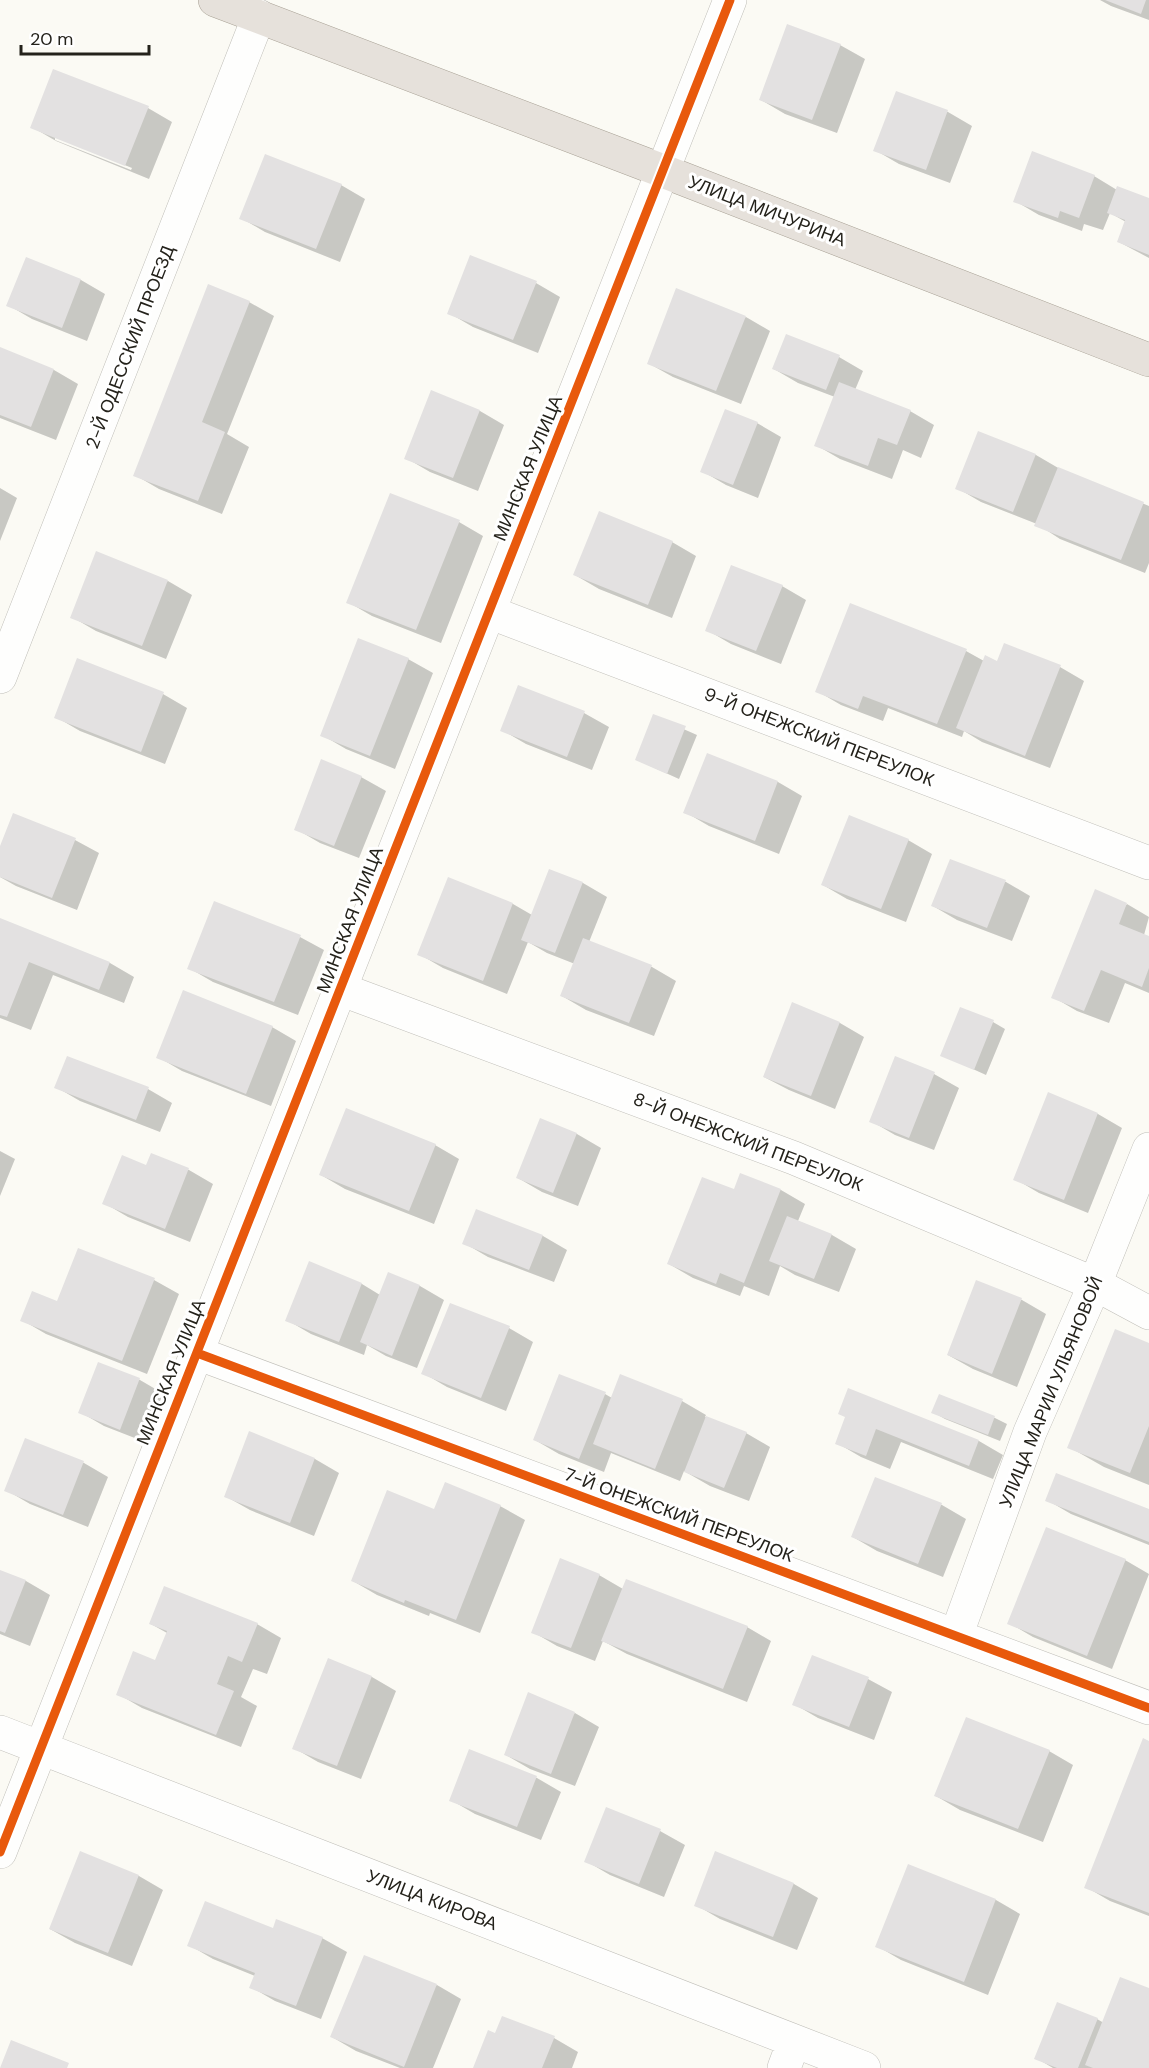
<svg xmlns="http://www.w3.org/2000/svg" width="1149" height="2068" viewBox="0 0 1149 2068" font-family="'DM Sans',sans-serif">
<rect width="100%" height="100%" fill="#fbfaf4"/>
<path fill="#0003" fill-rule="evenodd" d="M 1100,0 L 1149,0 L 1149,20 L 1111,6 Z
M 788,26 L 840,45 L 865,59 L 837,133 L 785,114 L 761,100 Z
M 897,93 L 948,112 L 972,126 L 950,183 L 899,164 L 875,150 Z
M 148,108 L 172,122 L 149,179 L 56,141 L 32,127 ZM 55,137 L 132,168 L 131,170 L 55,140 Z
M 1094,176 L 1117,190 L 1149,200 L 1149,258 L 1119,242 L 1126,222 L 1110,213 L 1103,230 L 1084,224 L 1082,231 L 1039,215 L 1015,201 Z
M 341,185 L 365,199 L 340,262 L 265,232 L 241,218 Z
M 26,259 L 81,280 L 105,294 L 87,341 L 32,319 L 8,305 Z
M 536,283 L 560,297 L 538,353 L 473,327 L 449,313 Z
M 249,302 L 274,316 L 227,434 L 249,447 L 222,514 L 159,489 L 135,475 Z
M 746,317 L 770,331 L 741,404 L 673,377 L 648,363 Z
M 0,349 L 54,370 L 78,384 L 56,440 L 0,418 Z
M 839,357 L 863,371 L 855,390 L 910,411 L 934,425 L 921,458 L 903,450 L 892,479 L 840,459 L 816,445 L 835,397 L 798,383 L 774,369 Z
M 432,392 L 480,411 L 504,425 L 478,491 L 430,472 L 406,458 Z
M 757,423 L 781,437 L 758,498 L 726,485 L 702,471 Z
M 979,433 L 1036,455 L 1060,469 L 1149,506 L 1149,563 L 1145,573 L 1060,539 L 1037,524 L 981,502 L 957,488 Z
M 0,488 L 17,498 L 0,541 Z
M 459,522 L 483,536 L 441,643 L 372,616 L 348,602 Z
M 672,542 L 696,556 L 672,618 L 599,589 L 575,575 Z
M 168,581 L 192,595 L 166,659 L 96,631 L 72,617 Z
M 782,586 L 806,600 L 781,664 L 731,644 L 707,630 Z
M 1005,645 L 1060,667 L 1084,681 L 1050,768 L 982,742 L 964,731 L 962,737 L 888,708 L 883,721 L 841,705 L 817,691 L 966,651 L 984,661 L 998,663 Z
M 408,659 L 433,673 L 395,769 L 346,749 L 322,735 Z
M 519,687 L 584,713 L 609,727 L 592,770 L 526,744 L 502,730 Z
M 163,694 L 187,708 L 165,764 L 80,731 L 56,717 Z
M 654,716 L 697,735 L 679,779 L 637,760 Z
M 707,755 L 778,782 L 802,796 L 779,854 L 709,826 L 685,812 Z
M 361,777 L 386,791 L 359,858 L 320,843 L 296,829 Z
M 75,840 L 99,853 L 77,910 L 16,886 L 0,877 L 0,850 Z
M 908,840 L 932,854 L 906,922 L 847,899 L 823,885 Z
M 951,861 L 1006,882 L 1030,896 L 1012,941 L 957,920 L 933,906 Z
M 549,871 L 583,883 L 607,897 L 589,942 L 652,967 L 676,981 L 654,1036 L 586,1010 L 562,996 L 575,964 L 547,953 L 528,942 L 507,994 L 443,968 L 419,954 L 448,879 L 513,904 L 532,915 Z
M 1127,904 L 1149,917 L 1144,935 L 1149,937 L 1149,993 L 1125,983 L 1109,1023 L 1077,1011 L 1053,997 Z
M 0,920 L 110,963 L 134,977 L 124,1003 L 53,975 L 31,1030 L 0,1018 Z
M 300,937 L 324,950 L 298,1015 L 213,982 L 189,968 Z
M 793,1004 L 840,1023 L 864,1037 L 835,1109 L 789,1090 L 764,1077 Z
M 993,1022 L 1005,1029 L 986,1075 L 942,1055 Z
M 272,1027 L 296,1041 L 271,1106 L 182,1071 L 158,1057 Z
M 896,1058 L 934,1074 L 959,1088 L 934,1150 L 895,1135 L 871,1121 Z
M 56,1087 L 148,1089 L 172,1103 L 160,1132 L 80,1101 Z
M 1049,1094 L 1098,1114 L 1122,1128 L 1088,1213 L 1039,1193 L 1015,1179 Z
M 541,1120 L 577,1134 L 601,1148 L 578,1206 L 542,1192 L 518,1178 Z
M 435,1145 L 459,1159 L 434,1224 L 345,1189 L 321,1175 Z
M 0,1151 L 15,1159 L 0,1196 Z
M 151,1155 L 189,1170 L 213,1184 L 190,1242 L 128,1217 L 104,1203 L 147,1167 Z
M 741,1175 L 781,1190 L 805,1204 L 798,1221 L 832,1235 L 856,1249 L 839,1292 L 795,1275 L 780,1266 L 769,1296 L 744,1286 L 740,1296 L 693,1278 L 669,1264 L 735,1191 Z
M 477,1211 L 543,1236 L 567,1250 L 554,1282 L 488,1257 L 464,1243 Z
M 79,1250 L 154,1280 L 179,1294 L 147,1374 L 46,1334 L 22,1320 L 58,1303 Z
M 309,1263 L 362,1284 L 380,1295 L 389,1274 L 420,1286 L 444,1300 L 417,1368 L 386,1356 L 367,1345 L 364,1355 L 311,1334 L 287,1320 Z
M 977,1282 L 1022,1300 L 1046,1314 L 1017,1387 L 973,1369 L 948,1355 Z
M 509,1328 L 533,1342 L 506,1411 L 447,1387 L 423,1373 Z
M 1149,1345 L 1149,1485 L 1104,1467 L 1069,1447 Z
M 99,1364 L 140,1380 L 164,1394 L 145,1442 L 104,1426 L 80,1412 Z
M 605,1394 L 612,1398 L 682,1401 L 706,1415 L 705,1417 L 746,1433 L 770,1447 L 749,1501 L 710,1486 L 684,1471 L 680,1481 L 611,1453 L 604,1472 L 559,1454 L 535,1440 Z
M 940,1395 L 995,1418 L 1007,1424 L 1000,1441 L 945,1419 L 933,1412 Z
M 846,1418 L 979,1441 L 1003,1455 L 993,1479 L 901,1442 L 890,1469 L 861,1457 L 837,1443 Z
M 250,1433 L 315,1459 L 339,1473 L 314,1536 L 250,1510 L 225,1496 Z
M 26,1440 L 84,1463 L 108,1477 L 88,1527 L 30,1504 L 6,1490 Z
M 876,1479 L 942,1505 L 966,1519 L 943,1577 L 877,1551 L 853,1537 Z
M 1047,1500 L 1149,1511 L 1149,1545 L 1071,1514 Z
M 500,1506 L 525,1520 L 480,1633 L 430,1613 L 429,1616 L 377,1595 L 353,1581 Z
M 1125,1560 L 1149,1574 L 1112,1669 L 1033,1637 L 1009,1623 Z
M 0,1571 L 26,1581 L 50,1595 L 30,1646 L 0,1634 Z
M 599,1575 L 623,1589 L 747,1627 L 771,1641 L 747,1702 L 627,1654 L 603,1641 L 595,1661 L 557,1646 L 533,1632 Z
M 151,1624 L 257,1624 L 281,1638 L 267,1674 L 253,1669 L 241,1697 L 257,1706 L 241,1747 L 142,1708 L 118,1694 L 156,1662 L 167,1633 Z
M 328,1660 L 372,1677 L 396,1691 L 361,1779 L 318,1762 L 294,1748 Z
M 868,1679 L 892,1692 L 874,1740 L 818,1718 L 794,1704 Z
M 575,1713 L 599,1727 L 575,1786 L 530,1769 L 506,1755 Z
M 1149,1742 L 1149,1916 L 1110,1901 L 1086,1887 Z
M 470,1751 L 537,1778 L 561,1792 L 541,1840 L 475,1814 L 451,1800 Z
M 1049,1751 L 1073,1765 L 1043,1842 L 960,1810 L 936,1796 Z
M 607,1809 L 660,1831 L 685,1845 L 664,1897 L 610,1875 L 586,1861 Z
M 81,1853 L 139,1876 L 163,1890 L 132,1966 L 75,1943 L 50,1929 Z
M 716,1853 L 794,1884 L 818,1898 L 797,1950 L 720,1919 L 696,1905 Z
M 909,1866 L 996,1900 L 1020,1914 L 988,1995 L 901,1960 L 877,1946 Z
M 273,1930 L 322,1938 L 347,1952 L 321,2019 L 275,2001 L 251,1987 L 255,1976 L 213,1959 L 189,1945 Z
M 437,1985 L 461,1999 L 433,2068 L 400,2068 L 356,2051 L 332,2037 Z
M 1149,1989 L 1149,2068 L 1053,2068 L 1036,2058 L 1097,2019 L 1104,2023 Z
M 495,2035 L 554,2038 L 578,2052 L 572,2068 L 475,2068 Z"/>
<path fill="#e3e1e1" d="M 1105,0 L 1146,0 L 1141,14 Z
M 787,24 L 841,44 L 812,120 L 759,100 Z
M 53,69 L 149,106 L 125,166 L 30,128 Z
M 896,91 L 948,110 L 926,170 L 873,151 Z
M 1032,151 L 1095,175 L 1079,218 L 1060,211 L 1058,218 L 1013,202 Z
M 265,154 L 342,184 L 316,249 L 239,219 Z
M 1117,186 L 1149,198 L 1149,255 L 1117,242 L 1125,220 L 1107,213 Z
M 470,255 L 537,281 L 513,340 L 447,314 Z
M 26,257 L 81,279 L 62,328 L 6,306 Z
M 208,284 L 250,301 L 202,422 L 225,432 L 198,501 L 133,476 Z
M 676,288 L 746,316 L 716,391 L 647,364 Z
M 786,334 L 840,355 L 826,390 L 772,369 Z
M 0,347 L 54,369 L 31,427 L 0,415 Z
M 839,382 L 911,410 L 897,445 L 878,438 L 868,466 L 814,446 Z
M 431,390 L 480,410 L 453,478 L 404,459 Z
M 725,409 L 758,422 L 733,485 L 700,472 Z
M 978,431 L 1036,454 L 1013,512 L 955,489 Z
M 1058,467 L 1144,502 L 1121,560 L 1034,526 Z
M 390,493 L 460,520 L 416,630 L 346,603 Z
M 599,511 L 673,541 L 648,605 L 573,575 Z
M 96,551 L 168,580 L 142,646 L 70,618 Z
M 731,565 L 783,585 L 756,651 L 705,631 Z
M 850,603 L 967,649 L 937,724 L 863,696 L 858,709 L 815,692 Z
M 358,638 L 409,658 L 370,756 L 320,736 Z
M 1004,643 L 1061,665 L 1025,756 L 956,728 L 985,655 L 997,661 Z
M 77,658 L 164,692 L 141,752 L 54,718 Z
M 518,685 L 585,711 L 567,757 L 500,731 Z
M 653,714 L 686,726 L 667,774 L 635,760 Z
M 707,753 L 778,781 L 755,841 L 683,813 Z
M 321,759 L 362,776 L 334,846 L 294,830 Z
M 13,813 L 76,838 L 52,898 L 0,877 L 0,846 Z
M 849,815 L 909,839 L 881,909 L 821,885 Z
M 950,859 L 1006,880 L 987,928 L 931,906 Z
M 549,869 L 583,882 L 555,953 L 521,940 Z
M 448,877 L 513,903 L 483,981 L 417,955 Z
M 1095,889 L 1127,903 L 1119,924 L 1149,936 L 1149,968 L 1142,987 L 1101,970 L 1084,1011 L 1051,998 Z
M 214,901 L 301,935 L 274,1002 L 187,969 Z
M 0,918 L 110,962 L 99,990 L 29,962 L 7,1017 L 0,1015 Z
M 583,938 L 652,965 L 629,1023 L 560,996 Z
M 183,990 L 273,1026 L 246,1094 L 156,1058 Z
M 792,1002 L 840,1022 L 811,1096 L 763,1077 Z
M 960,1007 L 994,1020 L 974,1070 L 940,1056 Z
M 67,1056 L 149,1087 L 136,1120 L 54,1088 Z
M 895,1056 L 935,1072 L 909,1138 L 869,1122 Z
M 1048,1092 L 1098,1113 L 1064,1200 L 1013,1180 Z
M 346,1108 L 436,1144 L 409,1211 L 319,1175 Z
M 540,1118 L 577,1133 L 553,1193 L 516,1178 Z
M 151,1153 L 189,1168 L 165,1229 L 102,1204 L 122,1155 L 146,1165 Z
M 740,1173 L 781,1189 L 744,1283 L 720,1273 L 716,1284 L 667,1264 L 702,1177 L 734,1189 Z
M 476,1209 L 543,1235 L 529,1270 L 462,1244 Z
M 787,1216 L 832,1234 L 814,1279 L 769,1261 Z
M 78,1248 L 155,1278 L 122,1361 L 20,1321 L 32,1291 L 57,1301 Z
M 309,1261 L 362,1283 L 339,1342 L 285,1321 Z
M 388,1272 L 420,1285 L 392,1356 L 360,1342 Z
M 976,1280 L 1022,1298 L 992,1374 L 947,1355 Z
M 450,1303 L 510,1326 L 481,1398 L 421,1374 Z
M 1115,1329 L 1149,1343 L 1149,1426 L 1130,1473 L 1067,1448 Z
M 98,1362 L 140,1378 L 120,1430 L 78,1413 Z
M 559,1374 L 606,1392 L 579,1459 L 533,1440 Z
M 620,1374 L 683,1399 L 655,1469 L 593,1444 Z
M 848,1388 L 979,1440 L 969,1466 L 876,1429 L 866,1456 L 835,1444 L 845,1417 L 838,1414 Z
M 939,1394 L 995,1416 L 988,1435 L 931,1413 Z
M 706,1416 L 747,1432 L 724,1488 L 684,1472 Z
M 249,1431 L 315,1458 L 290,1523 L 224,1497 Z
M 25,1438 L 84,1461 L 63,1515 L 4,1491 Z
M 1056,1473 L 1149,1509 L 1149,1542 L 1045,1501 Z
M 875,1477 L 942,1503 L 918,1564 L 851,1537 Z
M 445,1482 L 501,1505 L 456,1620 L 405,1600 L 404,1603 L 351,1581 L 387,1490 L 434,1509 Z
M 1046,1527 L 1126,1559 L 1087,1656 L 1007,1624 Z
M 560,1558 L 600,1574 L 571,1648 L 531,1633 Z
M 0,1570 L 26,1580 L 5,1633 L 0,1631 Z
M 626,1579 L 748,1626 L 723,1689 L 601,1641 Z
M 164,1586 L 258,1623 L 242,1662 L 228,1656 L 217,1684 L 234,1691 L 216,1735 L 116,1695 L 133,1651 L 155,1660 L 167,1631 L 149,1624 Z
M 812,1655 L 869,1677 L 849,1727 L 792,1705 Z
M 328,1658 L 372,1676 L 337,1766 L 292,1749 Z
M 528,1692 L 575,1712 L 551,1774 L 504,1755 Z
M 966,1717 L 1050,1750 L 1018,1829 L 934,1796 Z
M 1143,1738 L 1149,1741 L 1149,1913 L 1084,1888 Z
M 469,1749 L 537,1776 L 517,1827 L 449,1801 Z
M 606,1807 L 661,1829 L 639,1884 L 584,1862 Z
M 80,1851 L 139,1875 L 108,1953 L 49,1929 Z
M 715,1851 L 794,1883 L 773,1937 L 694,1906 Z
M 908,1864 L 996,1899 L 964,1982 L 875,1947 Z
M 205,1901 L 273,1928 L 276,1919 L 323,1937 L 296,2006 L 249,1988 L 255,1973 L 187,1946 Z
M 364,1955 L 437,1984 L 404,2067 L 330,2037 Z
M 1120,1977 L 1149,1988 L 1149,2068 L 1093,2068 L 1085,2065 Z
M 1057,2002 L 1098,2018 L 1078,2068 L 1057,2068 L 1034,2059 Z
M 502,2016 L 555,2036 L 542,2068 L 473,2068 L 488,2030 L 495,2033 Z
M 11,2040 L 69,2063 L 67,2068 L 0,2068 Z"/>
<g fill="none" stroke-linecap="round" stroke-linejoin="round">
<g stroke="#c0bfb9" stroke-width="34">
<path id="minor" d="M 489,612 L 1149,863
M 0,677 L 259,16
M 340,989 L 794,1158 L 1095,1284 L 1149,1313
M 197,1353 L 1149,1708
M 956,1636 L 1030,1432 L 1095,1284 L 1149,1149
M 0,1732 L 864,2068
M 0,1852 L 730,0
M 784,2068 L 794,2041"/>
</g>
<g stroke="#a7a094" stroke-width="34">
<path id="major" d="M 215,0 L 663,171 L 1149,360"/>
</g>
<use href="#minor" stroke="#fefefd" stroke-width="33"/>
<use href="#major" stroke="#e6e1db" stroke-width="33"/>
<g stroke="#fff" stroke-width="13">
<path id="cycleway" d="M 197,1353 L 1149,1708
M 0,1852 L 730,0"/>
</g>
<use href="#cycleway" stroke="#e8590c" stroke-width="9"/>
</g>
<g text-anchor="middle" stroke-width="6" stroke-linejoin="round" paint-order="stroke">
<g font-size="18" fill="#24221b" stroke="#fff">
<text transform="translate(767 211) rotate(21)" y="6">УЛИЦА МИЧУРИНА</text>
<text transform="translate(130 347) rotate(-69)" y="6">2-Й ОДЕССКИЙ ПРОЕЗД</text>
<text transform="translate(528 468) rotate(-68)" y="6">МИНСКАЯ УЛИЦА</text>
<text transform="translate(819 737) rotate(21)" y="6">9-Й ОНЕЖСКИЙ ПЕРЕУЛОК</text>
<text transform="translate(350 920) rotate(-69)" y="6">МИНСКАЯ УЛИЦА</text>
<text transform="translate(748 1142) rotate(21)" y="6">8-Й ОНЕЖСКИЙ ПЕРЕУЛОК</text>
<text transform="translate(171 1372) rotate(-68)" y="6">МИНСКАЯ УЛИЦА</text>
<text transform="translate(1051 1392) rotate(-68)" y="6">УЛИЦА МАРИИ УЛЬЯНОВОЙ</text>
<text transform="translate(679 1515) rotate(20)" y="6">7-Й ОНЕЖСКИЙ ПЕРЕУЛОК</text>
<text transform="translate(432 1900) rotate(21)" y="6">УЛИЦА КИРОВА</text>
</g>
</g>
<path d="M21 45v9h128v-9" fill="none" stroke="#24221b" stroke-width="3"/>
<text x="30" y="45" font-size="18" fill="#24221b" stroke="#ffffff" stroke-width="4.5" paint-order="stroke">20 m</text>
</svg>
